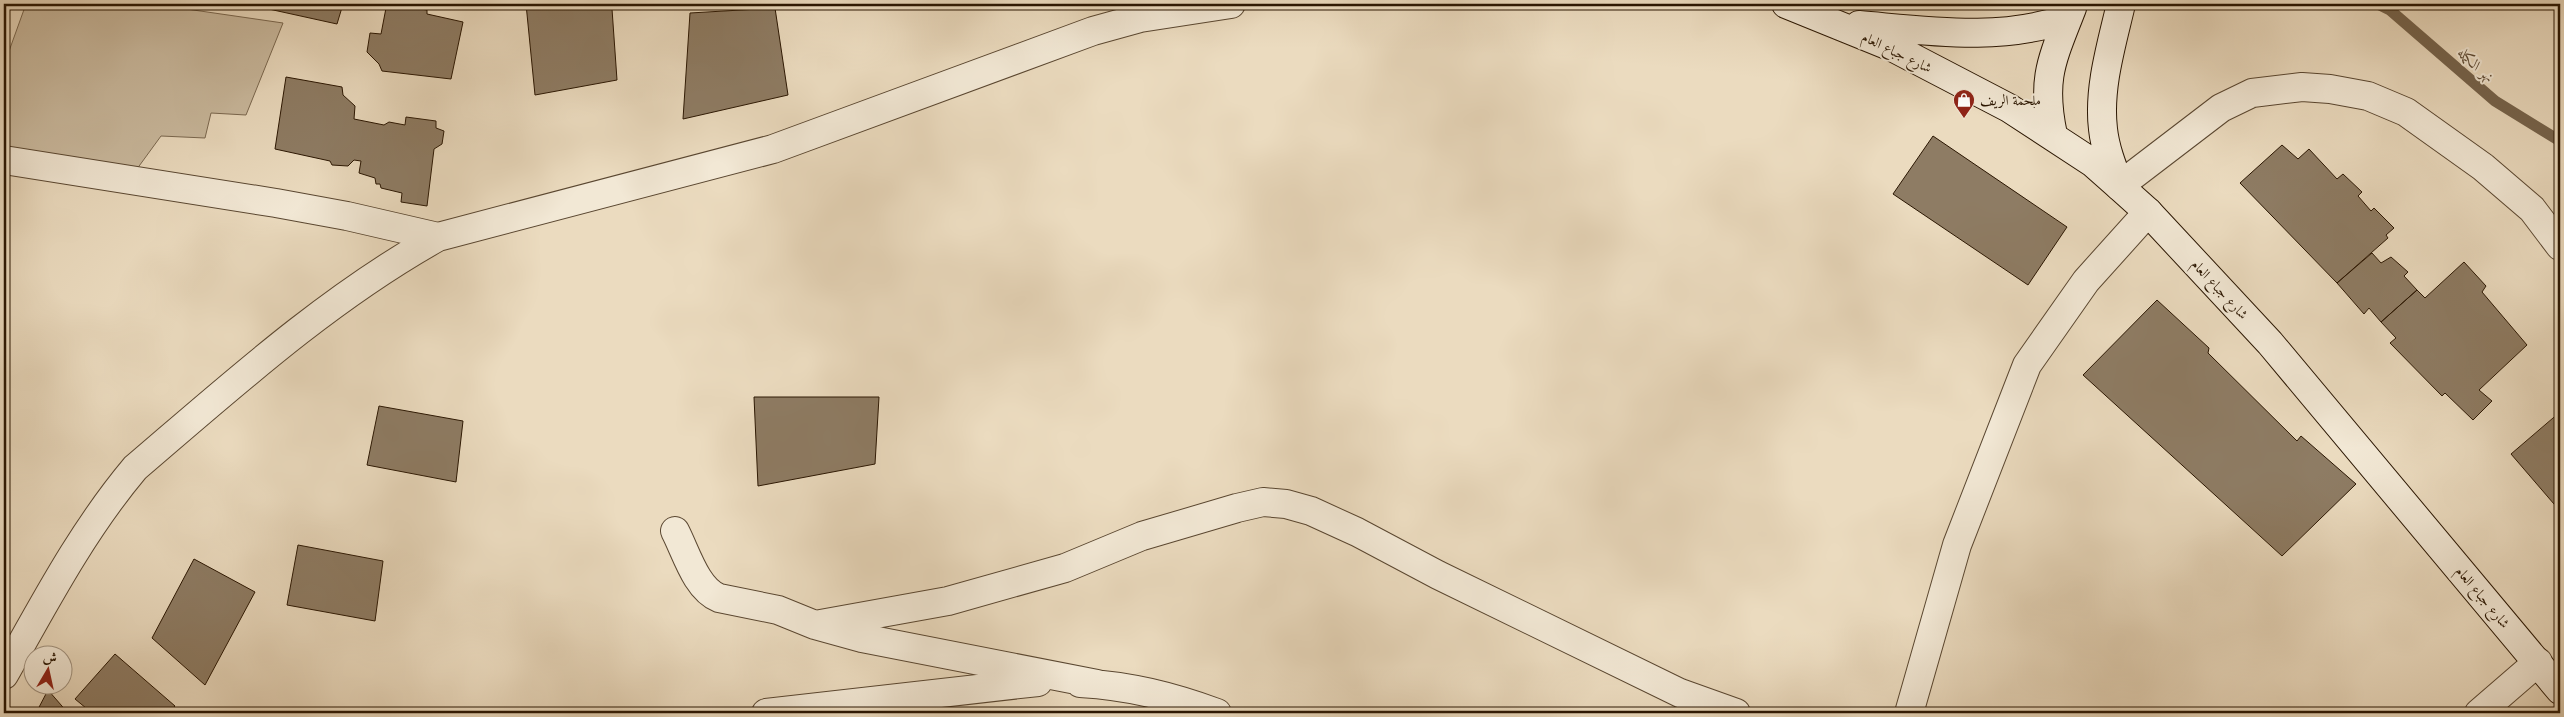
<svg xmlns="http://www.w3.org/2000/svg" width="2564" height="717" viewBox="0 0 2564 717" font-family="'Old Standard TT',Amiri,serif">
<rect width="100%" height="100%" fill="#ebdbbf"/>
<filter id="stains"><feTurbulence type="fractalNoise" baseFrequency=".004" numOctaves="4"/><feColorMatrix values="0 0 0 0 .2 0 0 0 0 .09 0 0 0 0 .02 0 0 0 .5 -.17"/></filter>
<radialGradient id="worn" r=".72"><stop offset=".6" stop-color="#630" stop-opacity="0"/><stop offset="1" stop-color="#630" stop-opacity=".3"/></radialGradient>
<path fill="#caba9f" stroke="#7a6850" d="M 26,4 L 152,4 L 283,23 L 246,115 L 211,113 L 205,138 L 161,136 L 134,173 L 4,153 L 4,65 Z"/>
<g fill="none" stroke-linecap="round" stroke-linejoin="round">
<path stroke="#76644d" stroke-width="11" d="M 2378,4 L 2390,10 L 2495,101 L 2560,141"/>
</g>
<path fill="#8e7c64" stroke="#2a1602" d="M 246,4 L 343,4 L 337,24 Z
M 391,4 L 427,10 L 427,14 L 463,22 L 451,79 L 382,71 L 379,64 L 367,52 L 370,33 L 381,34 L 386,8 L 391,8 Z
M 526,4 L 557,4 L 612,9 L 617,80 L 535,95 Z
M 775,8 L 788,95 L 683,119 L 690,13 Z
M 286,77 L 342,87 L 343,95 L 355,106 L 354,119 L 384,125 L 389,122 L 405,125 L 406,117 L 436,121 L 436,128 L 444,131 L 442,144 L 434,149 L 427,206 L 401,202 L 402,193 L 381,188 L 380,184 L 376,184 L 375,178 L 359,173 L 361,161 L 354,160 L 348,166 L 332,165 L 330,161 L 275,149 Z
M 1933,136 L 2067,227 L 2028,285 L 1893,194 Z
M 2282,145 L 2298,159 L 2309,149 L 2337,179 L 2343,174 L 2362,192 L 2358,196 L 2371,211 L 2374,208 L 2394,228 L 2386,235 L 2388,238 L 2337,283 L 2240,183 Z
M 2372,253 L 2381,263 L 2391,257 L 2408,272 L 2404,276 L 2417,290 L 2381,322 L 2369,308 L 2364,314 L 2337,283 Z
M 2464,262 L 2486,286 L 2482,292 L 2527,345 L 2479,390 L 2492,401 L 2473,420 L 2445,393 L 2442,396 L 2390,343 L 2396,338 L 2381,322 L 2417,290 L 2425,298 Z
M 2157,300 L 2209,348 L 2208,353 L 2297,441 L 2301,436 L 2356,484 L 2282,556 L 2083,375 Z
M 754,397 L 879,397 L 875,464 L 758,486 Z
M 379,406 L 463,421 L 456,482 L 367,465 Z
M 2560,412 L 2560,511 L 2511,454 Z
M 298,545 L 383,561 L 375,621 L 287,605 Z
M 194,559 L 255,592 L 205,685 L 152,638 Z
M 115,654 L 175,706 L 169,713 L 92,713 L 75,699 Z
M 48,690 L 68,713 L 36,713 Z"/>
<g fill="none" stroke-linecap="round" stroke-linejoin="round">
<g stroke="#5a4731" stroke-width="30">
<path id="minor" d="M 4,160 L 276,203 L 347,216 L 438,237 L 773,149 L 1093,31 L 1140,18 L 1231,4
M 2119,186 L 2221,108 L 2252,93 L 2302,87 L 2330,89 L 2368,96 L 2406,112 L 2483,167 L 2532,209 L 2560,246
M 675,531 C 686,552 696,589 719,598 L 778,610 L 815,625 L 862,638 L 1097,684
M 815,625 L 948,601 L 1065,568 L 1142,536 L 1237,508 L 1263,502 L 1286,504 L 1311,511 L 1357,532 L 1438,575 L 1680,693 L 1736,713
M 4,675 C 44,604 82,531 135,468 C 231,386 327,299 438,237
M 1080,683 C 1130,686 1170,696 1217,713
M 766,713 L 1038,682
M 1909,713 L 1957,545 L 2027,365 L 2086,281 L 2148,212
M 2479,713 L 2538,662"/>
</g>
<g stroke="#2a1602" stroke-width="30">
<path id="secondary" d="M 1786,4 L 1892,47 L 2009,108 L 2093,163 L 2119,186 L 2148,212 L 2270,343 L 2560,690
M 1859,25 C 1929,31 2001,42 2068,18
M 2053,135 C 2041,78 2052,60 2072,8
M 2119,184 C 2112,166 2105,148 2103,129 C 2098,88 2112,43 2121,4"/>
</g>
<use href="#minor" stroke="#f2e8d5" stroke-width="28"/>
<use href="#secondary" stroke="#f2e8d5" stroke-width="28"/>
</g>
<defs>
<g id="shop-pin" transform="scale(1.125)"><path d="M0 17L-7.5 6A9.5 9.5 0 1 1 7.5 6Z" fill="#8f2418" stroke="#f2e8d5"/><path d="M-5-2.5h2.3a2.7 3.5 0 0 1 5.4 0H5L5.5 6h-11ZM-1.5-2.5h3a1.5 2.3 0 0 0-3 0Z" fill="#fff"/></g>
</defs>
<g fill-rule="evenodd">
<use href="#shop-pin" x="1964" y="100"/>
</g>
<g text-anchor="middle" stroke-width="4" stroke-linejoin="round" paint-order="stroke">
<g font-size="14" fill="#2a1602" stroke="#f2e8d5">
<text transform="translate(1897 52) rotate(26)" y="5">شارع جباع العام</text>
<text transform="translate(2220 289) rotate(47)" y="5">شارع جباع العام</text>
<text transform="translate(2483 597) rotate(50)" y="5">شارع جباع العام</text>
</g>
<g font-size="14" fill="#2a1602" stroke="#f2e8d5" text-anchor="start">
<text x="1980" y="105">ملحمة الريف</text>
</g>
<g font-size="15" font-style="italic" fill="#5d4a34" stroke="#f2e8d5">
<text transform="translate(2476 65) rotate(41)" y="5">نهر الكمله</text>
</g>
</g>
<rect width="2564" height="717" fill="none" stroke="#ebdbbf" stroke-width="20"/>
<rect x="5" y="5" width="2554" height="707" fill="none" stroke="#2a1602" stroke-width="2.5"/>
<rect x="10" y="10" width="2544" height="697" fill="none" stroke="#2a1602"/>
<g transform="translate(48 670) rotate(9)"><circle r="24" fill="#f2e8d5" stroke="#a29481"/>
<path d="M0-4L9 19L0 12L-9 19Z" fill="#8f2418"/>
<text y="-8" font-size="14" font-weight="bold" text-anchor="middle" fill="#2a1602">ش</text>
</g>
<rect width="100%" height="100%" filter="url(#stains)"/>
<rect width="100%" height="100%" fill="url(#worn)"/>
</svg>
